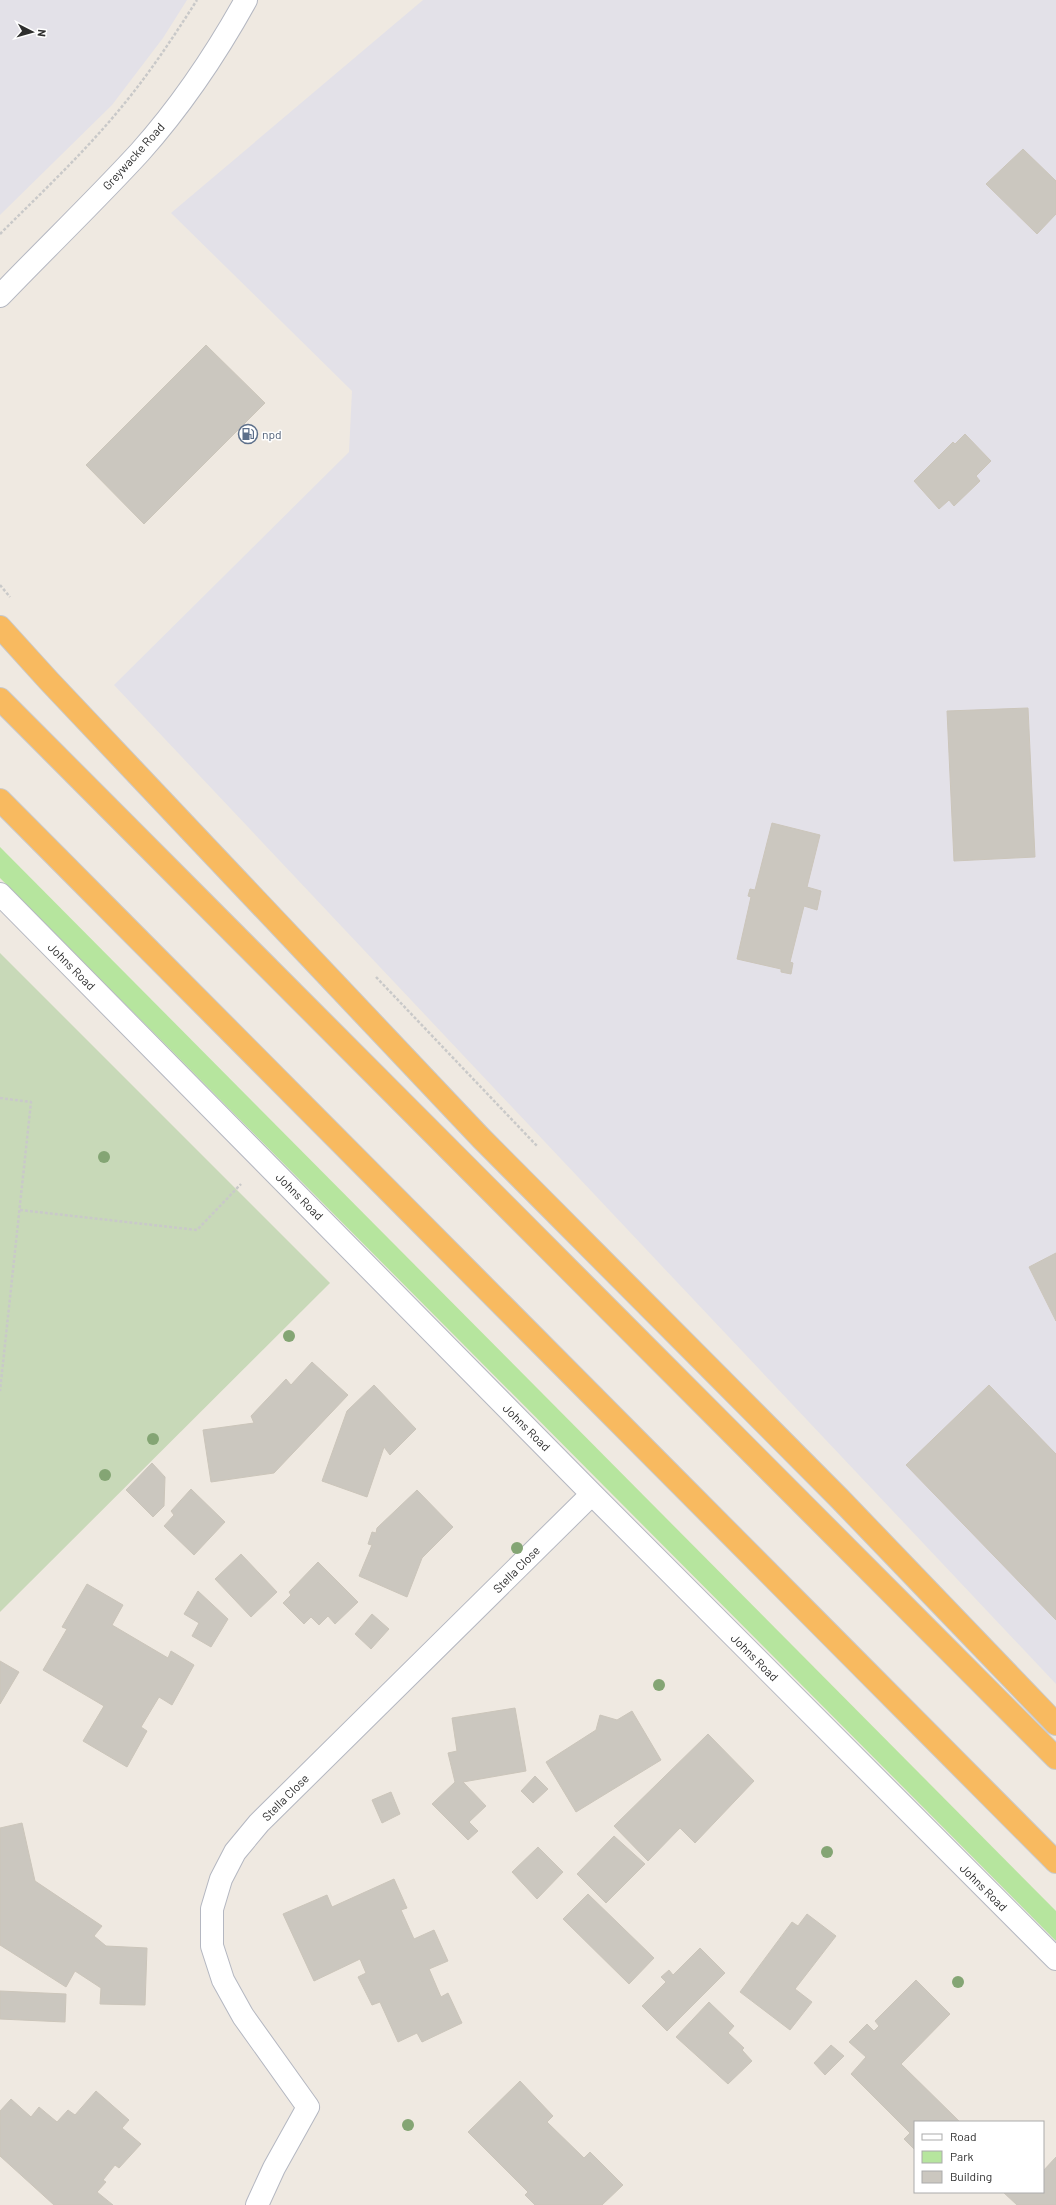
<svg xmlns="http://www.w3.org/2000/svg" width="1056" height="2205" viewBox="0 0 1056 2205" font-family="Barlow,sans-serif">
  <rect width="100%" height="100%" fill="#efe9e1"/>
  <path fill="#e3e1e8" d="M0,0H187L163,38L112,105L0,215Z
    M423,0H1056V1684L114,685L349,452L352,391L171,213Z"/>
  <path fill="#b6e59e" d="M0,847L1056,1911V1941L0,878Z"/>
  <path fill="#c8d9b8" d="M0,953L330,1283L0,1612Z"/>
  <path fill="#cbc7bf" stroke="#cbc5ba" d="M1023,149L1056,181V214L1037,234L986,184Z
    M206,345L265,403L144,524L86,465Z
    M965,434L991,461L976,476L980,481L954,506L949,500L939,509L914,481L953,442L955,444Z
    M1028,708L1035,857L954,861L947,711Z
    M772,823L820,835L807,887L821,891L817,910L804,906L790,962L793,963L791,974L781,972V969L737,959L751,897L748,896L750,889L755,890Z
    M1056,1253V1321L1029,1267Z
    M312,1362L348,1395L274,1473L211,1482L203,1430L254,1423L251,1416L286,1379L291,1385Z
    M374,1385L416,1429L390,1455L384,1447L367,1497L322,1481L347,1411Z
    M989,1385L1056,1454V1620L906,1465Z
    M152,1463L165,1477L164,1506L153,1517L126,1490Z
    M191,1489L225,1522L194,1555L164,1526L174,1515L171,1511Z
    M417,1490L453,1527L422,1558L407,1597L359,1576L372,1545L368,1544L372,1532L376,1533L377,1528Z
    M241,1554L277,1592L251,1617L215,1579Z
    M318,1562L358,1602L335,1624L328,1616L319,1625L311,1617L304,1624L283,1603L291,1595L289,1592Z
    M87,1584L123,1605L112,1625L168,1658L171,1651L194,1665L172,1705L159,1697L141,1727L147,1731L127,1767L83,1741L104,1706L43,1670L67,1629L62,1627Z
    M198,1591L228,1619L211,1647L192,1636L199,1623L184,1614Z
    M372,1614L389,1629L371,1649L355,1634Z
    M0,1661L19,1672L0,1704Z
    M515,1708L526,1771L463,1782L486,1806L469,1822L478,1831L468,1840L432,1804L455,1782L448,1753L457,1751L452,1718Z
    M632,1711L661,1760L576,1812L546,1762L596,1730L600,1715L617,1720Z
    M708,1734L754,1781L695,1843L680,1828L648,1861L614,1826Z
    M535,1776L548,1789L533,1803L521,1791Z
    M391,1792L400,1814L382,1823L372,1800Z
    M22,1823L35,1881L102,1926L94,1936L106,1946L147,1948L145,2005L100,2004L101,1988L75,1971L66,1987L0,1945V1828Z
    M614,1836L645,1864L606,1903L577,1874Z
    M538,1847L563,1872L537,1899L512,1872Z
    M394,1879L407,1908L401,1910L414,1939L434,1930L448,1961L429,1969L441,1997L448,1993L462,2023L422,2042L417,2033L398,2042L380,2002L372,2005L358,1977L366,1973L360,1959L314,1981L283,1914L327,1895L332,1907Z
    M588,1894L654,1958L629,1984L563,1919Z
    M807,1914L836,1936L795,1989L812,2002L790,2030L740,1992L792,1922L798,1926Z
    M700,1948L725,1973L667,2031L642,2006L666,1982L661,1977L669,1970L673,1975Z
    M916,1980L950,2014L901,2064L960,2122H915V2150L904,2139L910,2133L851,2074L866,2057L849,2042L867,2024L874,2031L879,2026L875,2021Z
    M0,1991L66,1994L65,2022L0,2019Z
    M709,2002L734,2026L728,2033L744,2048L742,2050L752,2061L728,2084L676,2037Z
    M831,2045L844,2056L825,2075L814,2063Z
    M520,2081L553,2116L547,2122L584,2158L590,2152L623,2185L602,2205H535L525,2195L528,2192L468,2132Z
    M96,2091L129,2120L122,2128L141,2144L119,2168L115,2165L103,2180L106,2182L97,2192L113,2205H54L0,2156V2111L11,2099L31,2117L39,2107L57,2122L68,2110L75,2115Z
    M1056,2157V2205H1017L1003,2192H1043V2171Z"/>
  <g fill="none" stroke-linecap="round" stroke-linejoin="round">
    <defs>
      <path id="minor" d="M0,894L592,1494L1056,1959
        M257,2205L274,2168L308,2107L243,2016L223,1980L212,1946V1909L221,1879L235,1852L259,1823L592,1494"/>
      <path id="tertiary" d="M0,296C46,248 95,201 140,152C181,106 216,54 246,0"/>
      <path id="trunk" d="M0,627L49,681L481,1138L840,1499L1056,1724
        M0,699L1056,1758
        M0,800L1056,1862"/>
    </defs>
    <use href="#minor" stroke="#b4b7c1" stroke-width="24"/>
    <use href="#tertiary" stroke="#b4b7c1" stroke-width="24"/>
    <use href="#trunk" stroke="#c9c9c9" stroke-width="24"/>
    <path stroke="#c9c9c9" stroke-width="2.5" stroke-dasharray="3 2" stroke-linecap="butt" d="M0,234C42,192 86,151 124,104C151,71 174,36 197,0
      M0,585L10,597
      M376,977L538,1147
      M0,1098L31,1102L0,1391
      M20,1210L197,1230L241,1184"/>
    <use href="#minor" stroke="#fff" stroke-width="22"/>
    <use href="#tertiary" stroke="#fff" stroke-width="22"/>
    <use href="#trunk" stroke="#f8ba60" stroke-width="22"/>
  </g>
  <g fill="#84a574">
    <circle cx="104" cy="1157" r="6"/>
    <circle cx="289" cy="1336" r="6"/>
    <circle cx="153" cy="1439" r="6"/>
    <circle cx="105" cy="1475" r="6"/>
    <circle cx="517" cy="1548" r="6"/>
    <circle cx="659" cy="1685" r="6"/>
    <circle cx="827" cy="1852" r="6"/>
    <circle cx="958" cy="1982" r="6"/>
    <circle cx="408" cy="2125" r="6"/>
  </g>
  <defs>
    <symbol id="fuel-ring" viewBox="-11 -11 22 22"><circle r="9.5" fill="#fff" stroke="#5c6f8a" stroke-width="1.5"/><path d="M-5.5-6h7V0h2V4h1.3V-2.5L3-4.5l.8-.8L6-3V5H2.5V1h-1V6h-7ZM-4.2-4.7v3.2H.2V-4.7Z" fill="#5c6f8a"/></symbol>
  </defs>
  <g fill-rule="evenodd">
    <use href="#fuel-ring" x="237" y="423" width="22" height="22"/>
  </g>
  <g text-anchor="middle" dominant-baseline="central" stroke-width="3" stroke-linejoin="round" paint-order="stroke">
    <g font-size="12" fill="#2e2e2e" stroke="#fff">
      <text transform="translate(133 156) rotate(-48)">Greywacke Road</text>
      <text transform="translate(72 966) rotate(45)">Johns Road</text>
      <text transform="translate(300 1196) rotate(45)">Johns Road</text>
      <text transform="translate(527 1427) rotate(45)">Johns Road</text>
      <text transform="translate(516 1569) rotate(-45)">Stella Close</text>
      <text transform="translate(755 1657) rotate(45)">Johns Road</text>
      <text transform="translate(285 1797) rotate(-45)">Stella Close</text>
      <text transform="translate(984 1887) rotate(45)">Johns Road</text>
    </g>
    <g font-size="12" fill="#4e5e75" stroke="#fff" text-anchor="start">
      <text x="262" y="434">npd</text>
    </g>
  </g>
  <rect x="914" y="2121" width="130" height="72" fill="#ffffff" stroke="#ababab"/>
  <rect x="922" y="2134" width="20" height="6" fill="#ffffff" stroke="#ababab"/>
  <text x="950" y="2141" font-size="12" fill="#2e2e2e">Road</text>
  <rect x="922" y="2151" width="20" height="12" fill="#b6e59e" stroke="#ababab"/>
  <text x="950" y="2161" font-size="12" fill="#2e2e2e">Park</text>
  <rect x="922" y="2171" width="20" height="12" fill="#cbc7bf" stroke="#ababab"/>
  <text x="950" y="2181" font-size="12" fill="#2e2e2e">Building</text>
  <g transform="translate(32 32) rotate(96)" stroke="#ffffff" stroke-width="3" paint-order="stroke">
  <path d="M0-3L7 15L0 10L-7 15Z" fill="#2e2e2e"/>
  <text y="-6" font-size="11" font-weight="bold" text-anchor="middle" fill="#2e2e2e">N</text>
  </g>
</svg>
